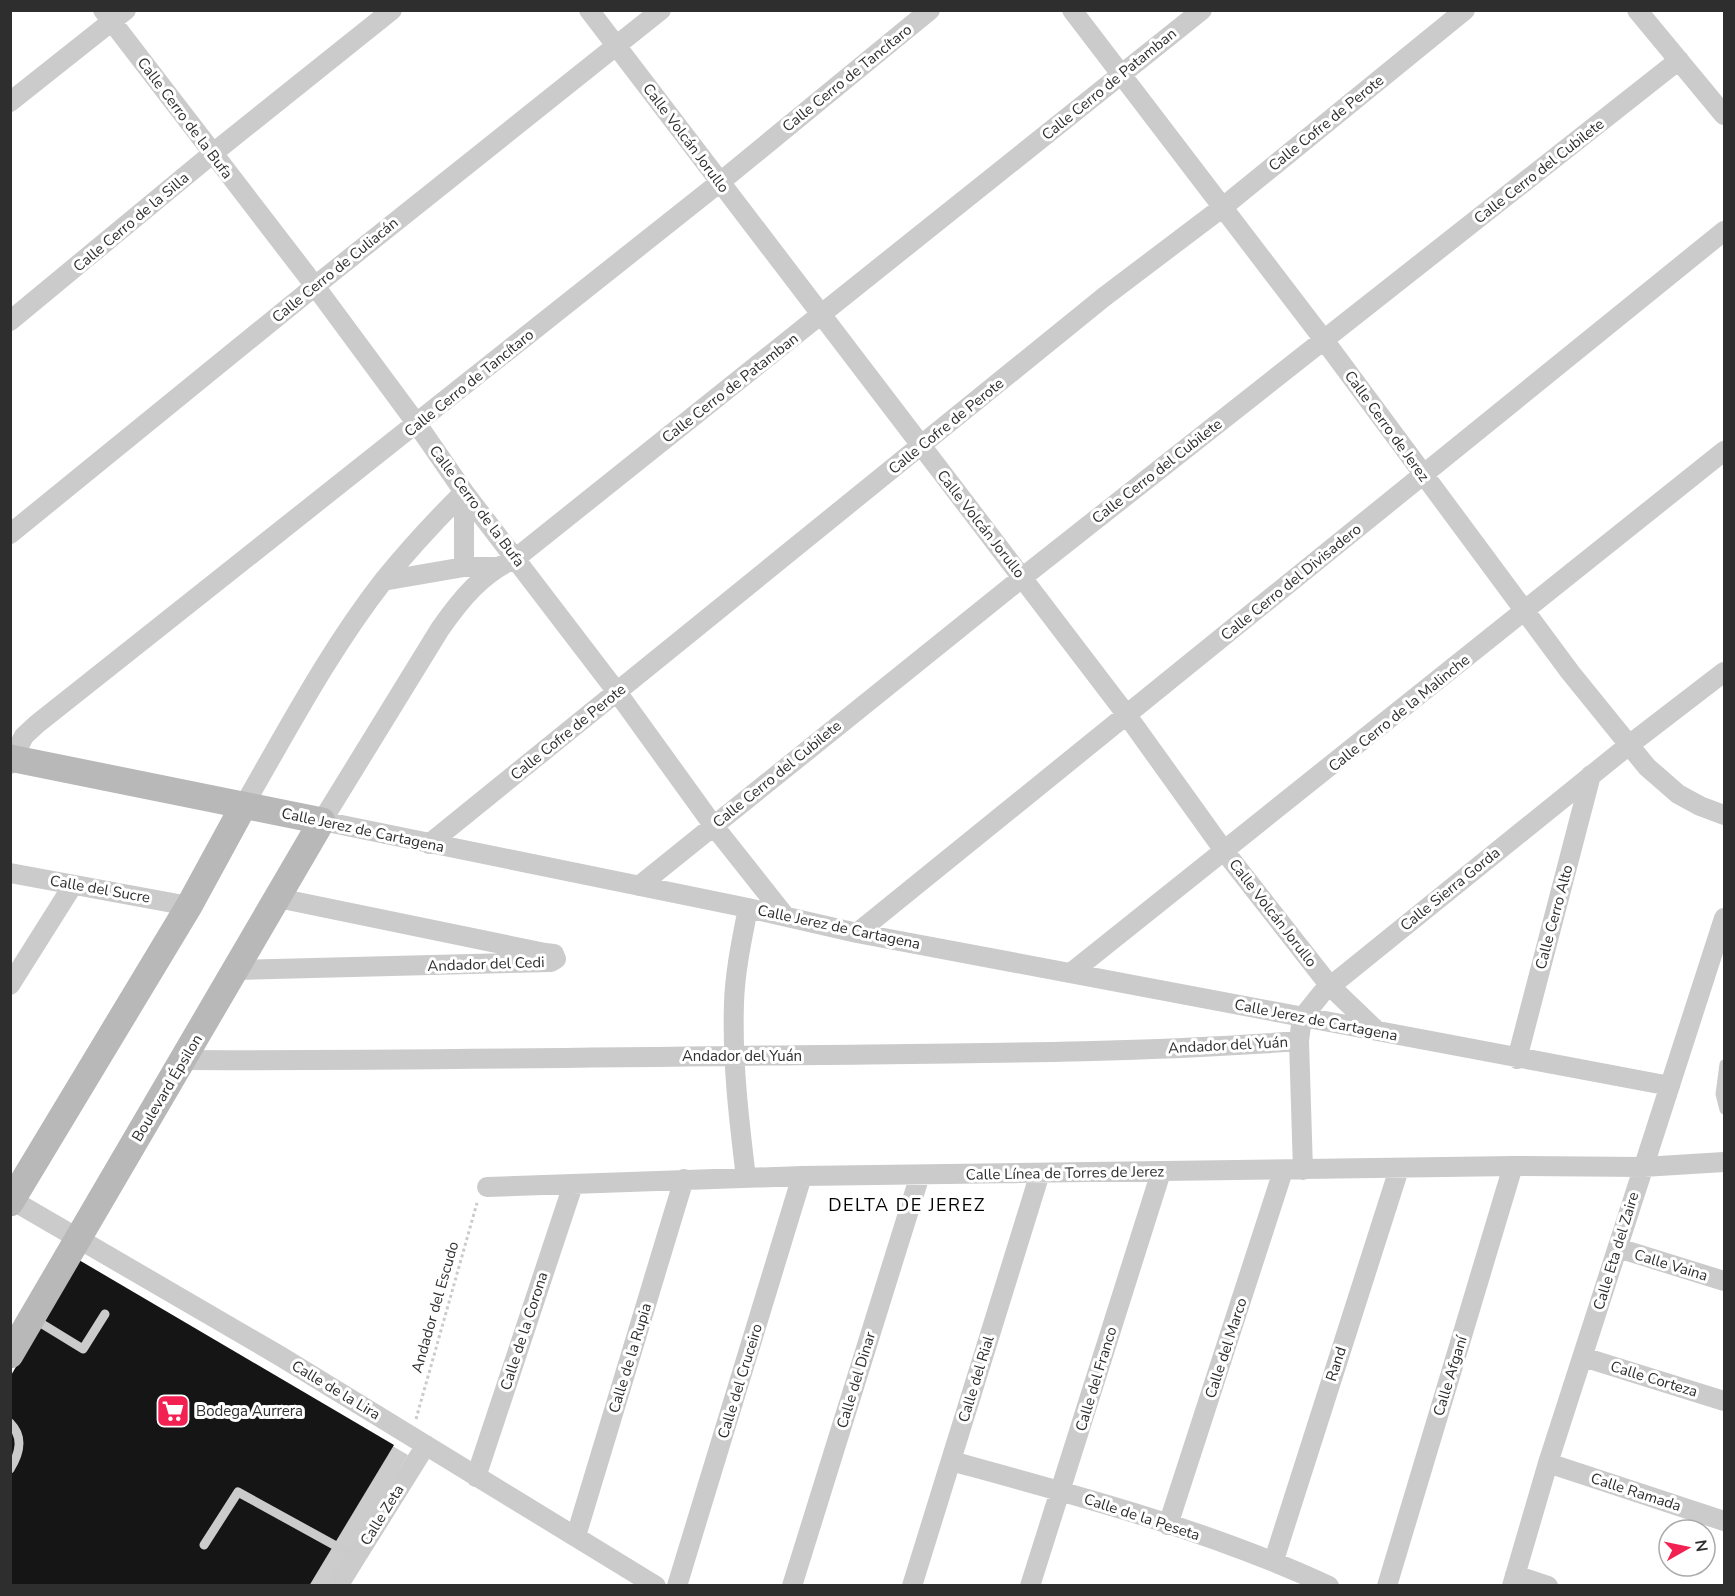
<svg xmlns="http://www.w3.org/2000/svg" width="1735" height="1596" viewBox="0 0 1735 1596" font-family="'Nunito Sans',sans-serif">
  <rect width="100%" height="100%" fill="#fff"/>
  <path fill="#0003" d="M79,1262L408,1455L329,1586H10Z"/>
  <path fill="#151515" d="M79,1260L394,1445L309,1586H10V1377Z"/>
  <g fill="none" stroke-linecap="round" stroke-linejoin="round">
    <path stroke="#cbcbcb" stroke-width="3" stroke-dasharray="3 3" stroke-linecap="butt" d="M416,1419L477,1203"/>
    <path stroke="#cbcbcb" stroke-width="9" d="M1724,1064L1720,1094L1724,1110
      M34,1319L83,1349L105,1314
      M10,1423C24,1437 20,1453 10,1469
      M204,1545L238,1492L356,1557"/>
    <path stroke="#cbcbcb" stroke-width="20" d="M103,10L315,286L417,424L464,492L617,692L713,825L785,916
      M589,10L1126,714L1225,852L1330,986L1377,1031
      M1072,10L1324,340L1570,672L1647,767L1678,794L1700,806L1724,815
      M1202,10L516,558C482,573 461,599 440,629L322,821L748,908L857,933L1670,1086
      M1637,10L1724,115
      M10,102L126,10
      M10,321L212,154L392,10
      M464,492V567
      M10,534L315,286L661,10
      M383,581L464,567H495
      M10,764L24,736L37,724L719,183L930,10
      M244,805C288,729 330,649 384,580C409,549 436,520 464,492
      M429,844L1104,297L1223,207L1465,10
      M10,873L189,906
      M639,886L1023,577L1679,60
      M857,933L1724,231
      M237,970L551,962L556,959L554,954L545,953L278,898
      M1072,972L1724,451
      M10,985L73,885
      M1517,1059L1591,775
      M184,1060C368,1061 550,1058 734,1056C922,1053 1111,1055 1299,1041
      M1303,1170L1299,1041L1302,1018L1322,993L1629,745L1724,672
      M746,1178C739,1120 732,1062 734,1003C735,971 742,939 748,908
      M487,1187L802,1176L1513,1166L1643,1167L1724,1162
      M12,1200L280,1356L656,1586
      M1618,1248L1724,1281
      M1583,1357L1724,1401
      M951,1461C1079,1496 1209,1530 1329,1586
      M1548,1463L1724,1521
      M476,1477L573,1185
      M1168,1525L1283,1171
      M576,1536L684,1179
      M1274,1560L1399,1169
      M1515,1575L1548,1586
      M338,1586L426,1445
      M677,1586L802,1176
      M792,1586L920,1175
      M912,1586L1040,1173
      M1030,1586L1161,1172
      M1387,1586L1513,1166
      M1512,1586L1548,1463L1724,918"/>
    <path stroke="#b8b8b8" stroke-width="27" d="M10,758L322,821L10,1355
      M10,1203L189,906L244,805"/>
  </g>
  <defs>
    <symbol id="supermarket-square" viewBox="-11 -11 22 22"><rect x="-9" y="-9" width="18" height="18" rx="4" fill="#f32152" stroke="#fff"/><path d="M-6-5.5h2.5l.6 2H6L4.5 2H-2.5L-4.4-4H-6ZM-1.5 3.2a1.3 1.3 0 1 0 .1 0ZM3 3.2a1.3 1.3 0 1 0 .1 0Z" fill="#fff"/></symbol>
  </defs>
  <g fill-rule="evenodd">
    <use href="#supermarket-square" x="154" y="1392" width="38" height="38"/>
  </g>
  <g text-anchor="middle" dominant-baseline="central" stroke-width="6" stroke-linejoin="round" paint-order="stroke">
    <g font-size="15" fill="#2e2e2e" stroke="#fff">
      <text transform="translate(847 78) rotate(-39)">Calle Cerro de Tancítaro</text>
      <text transform="translate(1109 84) rotate(-39)">Calle Cerro de Patamban</text>
      <text transform="translate(185 118) rotate(53)">Calle Cerro de la Bufa</text>
      <text transform="translate(1326 123) rotate(-39)">Calle Cofre de Perote</text>
      <text transform="translate(686 138) rotate(53)">Calle Volcán Jorullo</text>
      <text transform="translate(1539 171) rotate(-38)">Calle Cerro del Cubilete</text>
      <text transform="translate(131 222) rotate(-40)">Calle Cerro de la Silla</text>
      <text transform="translate(335 270) rotate(-39)">Calle Cerro de Culiacán</text>
      <text transform="translate(469 383) rotate(-39)">Calle Cerro de Tancítaro</text>
      <text transform="translate(730 388) rotate(-38)">Calle Cerro de Patamban</text>
      <text transform="translate(946 426) rotate(-39)">Calle Cofre de Perote</text>
      <text transform="translate(1387 426) rotate(54)">Calle Cerro de Jerez</text>
      <text transform="translate(1157 471) rotate(-38)">Calle Cerro del Cubilete</text>
      <text transform="translate(477 506) rotate(53)">Calle Cerro de la Bufa</text>
      <text transform="translate(981 524) rotate(52)">Calle Volcán Jorullo</text>
      <text transform="translate(1291 582) rotate(-39)">Calle Cerro del Divisadero</text>
      <text transform="translate(1399 713) rotate(-39)">Calle Cerro de la Malinche</text>
      <text transform="translate(568 732) rotate(-39)">Calle Cofre de Perote</text>
      <text transform="translate(777 774) rotate(-39)">Calle Cerro del Cubilete</text>
      <text transform="translate(363 830) rotate(12)">Calle Jerez de Cartagena</text>
      <text transform="translate(100 889) rotate(10)">Calle del Sucre</text>
      <text transform="translate(1450 889) rotate(-39)">Calle Sierra Gorda</text>
      <text transform="translate(1273 913) rotate(52)">Calle Volcán Jorullo</text>
      <text transform="translate(1554 917) rotate(-75)">Calle Cerro Alto</text>
      <text transform="translate(839 927) rotate(12)">Calle Jerez de Cartagena</text>
      <text transform="translate(486 964) rotate(-2)">Andador del Cedi</text>
      <text transform="translate(1316 1020) rotate(11)">Calle Jerez de Cartagena</text>
      <text transform="translate(1228 1045) rotate(-3)">Andador del Yuán</text>
      <text x="742" y="1056">Andador del Yuán</text>
      <text transform="translate(167 1088) rotate(-59)">Boulevard Épsilon</text>
      <text transform="translate(1065 1173) rotate(-1)">Calle Línea de Torres de Jerez</text>
      <text transform="translate(1616 1251) rotate(-73)">Calle Eta del Zaire</text>
      <text transform="translate(1671 1265) rotate(17)">Calle Vaina</text>
      <text transform="translate(435 1307) rotate(-74)">Andador del Escudo</text>
      <text transform="translate(524 1331) rotate(-72)">Calle de la Corona</text>
      <text transform="translate(1226 1348) rotate(-72)">Calle del Marco</text>
      <text transform="translate(630 1358) rotate(-73)">Calle de la Rupia</text>
      <text transform="translate(1336 1364) rotate(-72)">Rand</text>
      <text transform="translate(1450 1376) rotate(-73)">Calle Afganí</text>
      <text transform="translate(976 1379) rotate(-73)">Calle del Rial</text>
      <text transform="translate(1096 1379) rotate(-73)">Calle del Franco</text>
      <text transform="translate(1654 1379) rotate(17)">Calle Corteza</text>
      <text transform="translate(856 1380) rotate(-73)">Calle del Dinar</text>
      <text transform="translate(740 1381) rotate(-73)">Calle del Cruceiro</text>
      <text transform="translate(336 1390) rotate(31)">Calle de la Lira</text>
      <text transform="translate(1636 1492) rotate(18)">Calle Ramada</text>
      <text transform="translate(382 1515) rotate(-58)">Calle Zeta</text>
      <text transform="translate(1142 1517) rotate(18)">Calle de la Peseta</text>
    </g>
    <g font-size="15" fill="#2e2e2e" stroke="#fff" text-anchor="start">
      <text x="196" y="1411">Bodega Aurrera</text>
    </g>
    <g font-size="18" letter-spacing="1.5" fill="#000" stroke="#fff">
      <text x="907" y="1205">DELTA DE JEREZ</text>
    </g>
  </g>
  <rect width="1735" height="1596" fill="none" stroke="#2e2e2e" stroke-width="24"/>
  <g transform="translate(1687 1548) rotate(81)"><circle r="28" fill="#ffffff" stroke="#ababab" stroke-width="1.5"/>
  <path d="M0-4.5L10 22L0 15L-10 22Z" fill="#f32152"/>
  <text y="-9" font-size="16" font-weight="bold" text-anchor="middle" fill="#2e2e2e">N</text>
  </g>
</svg>
